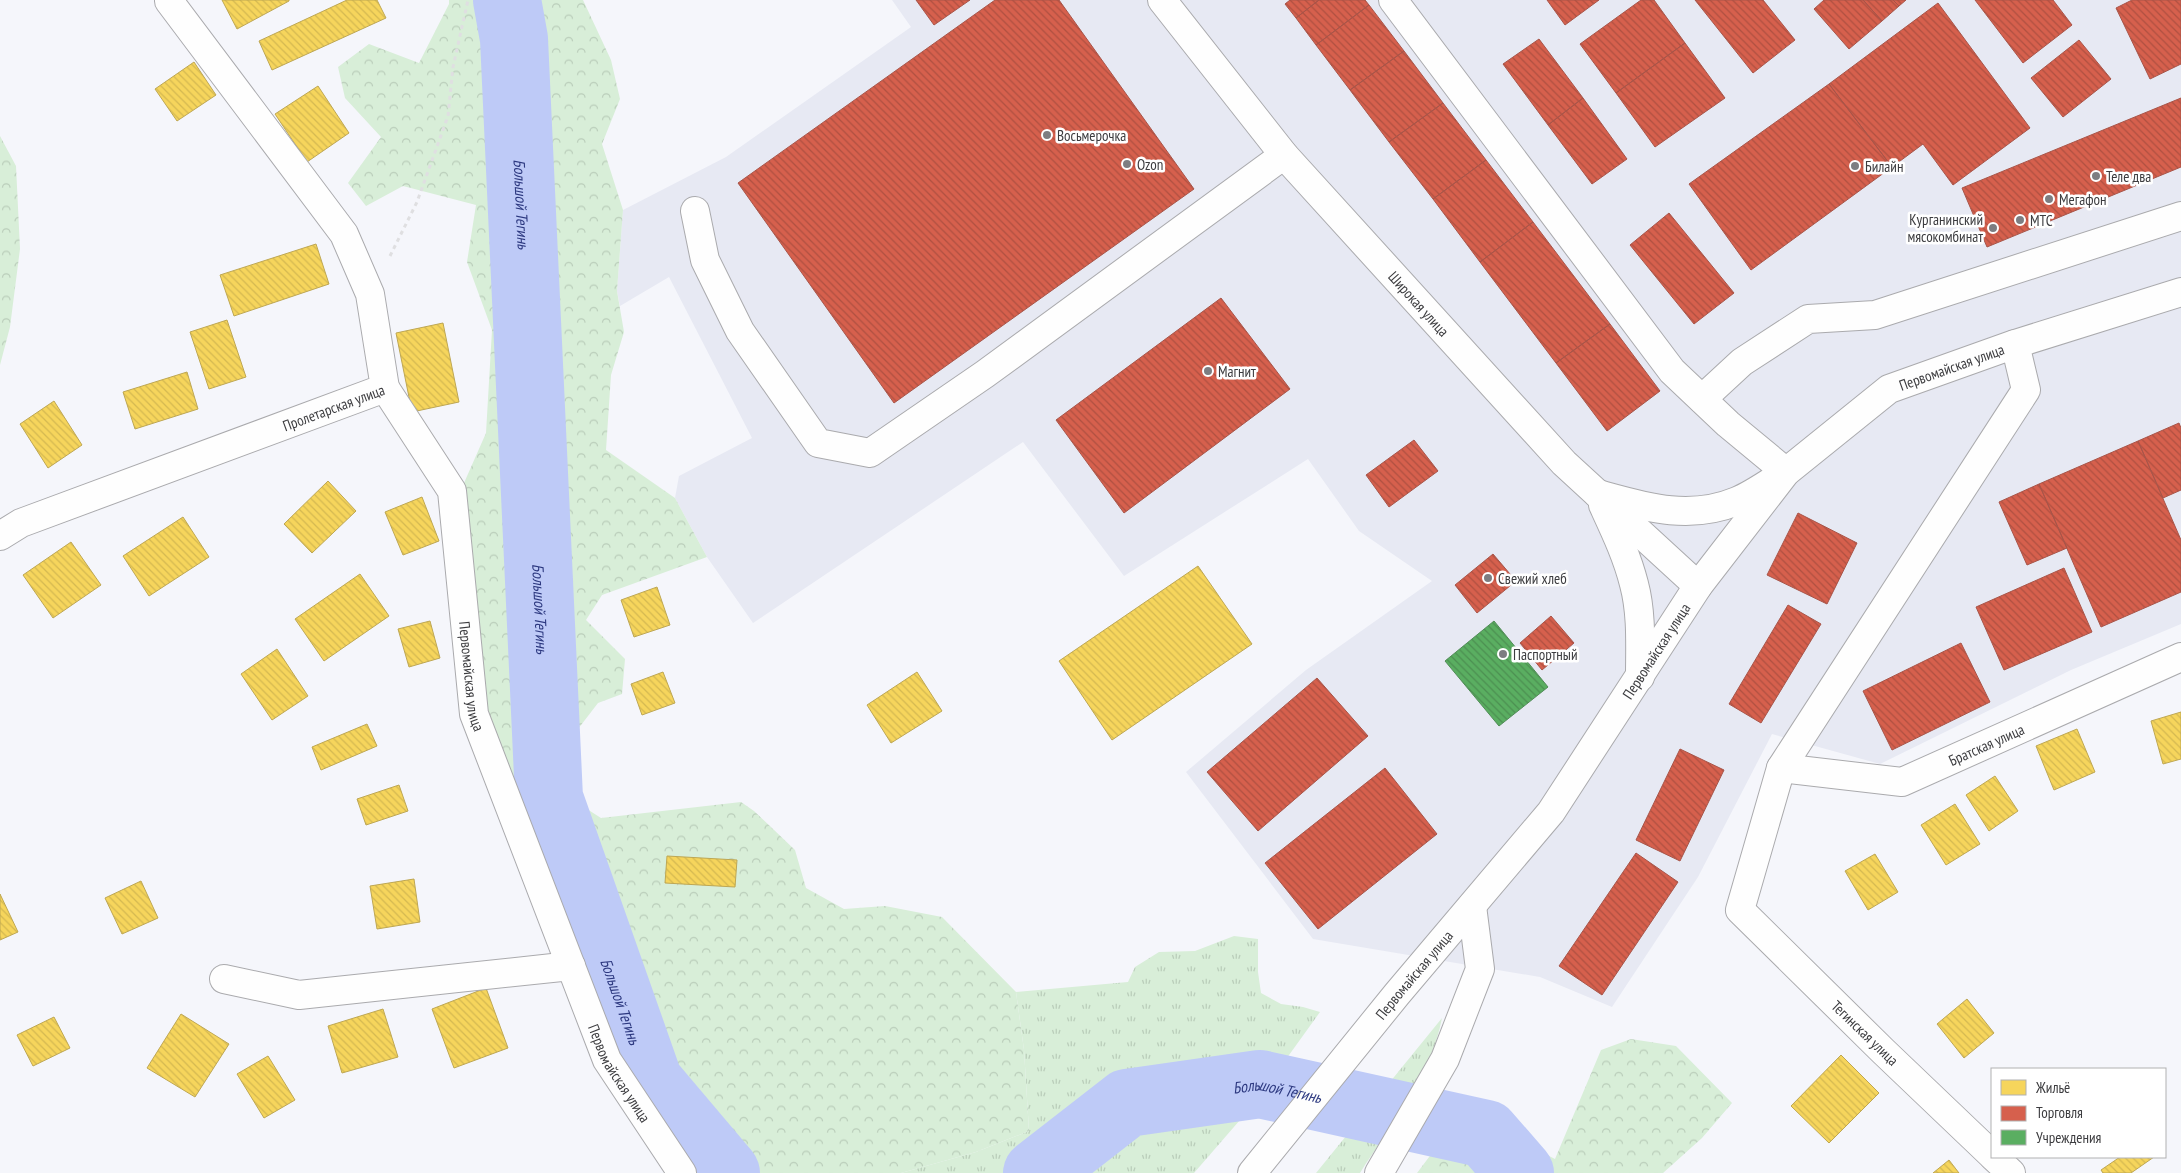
<svg xmlns="http://www.w3.org/2000/svg" width="2181" height="1173" viewBox="0 0 2181 1173" font-family="'PT Sans Narrow',sans-serif">
  <defs>
    <pattern id="grass-tufts" width="24" height="20" patternUnits="userSpaceOnUse" patternTransform="scale(1.25)"><rect width="24" height="20" fill="#d8eed8"/><path d="M3 7l-1-3M5 7V3M7 7l1-3M15 17l-1-3M17 17v-4M19 17l1-3" fill="none" stroke="#bacdba"/></pattern>
    <pattern id="forest-crowns" width="20" height="18" patternUnits="userSpaceOnUse" patternTransform="scale(1.25)"><rect width="20" height="18" fill="#d8eed8"/><path d="M2 6a3 3 0 1 1 6 0M12 15a3 3 0 1 1 6 0" fill="none" stroke="#bacdba"/></pattern>
    <pattern id="homes-back-hatch" width="6" height="6" patternUnits="userSpaceOnUse" patternTransform="scale(1.25)"><rect width="6" height="6" fill="#f6d55c"/><path d="M-1 5l2 2M0 0l6 6M5-1l2 2" fill="none" stroke="#d4b851"/></pattern>
    <pattern id="shops-back-hatch" width="6" height="6" patternUnits="userSpaceOnUse" patternTransform="scale(1.25)"><rect width="6" height="6" fill="#d6604d"/><path d="M-1 5l2 2M0 0l6 6M5-1l2 2" fill="none" stroke="#af5041"/></pattern>
    <pattern id="public-back-hatch" width="6" height="6" patternUnits="userSpaceOnUse" patternTransform="scale(1.25)"><rect width="6" height="6" fill="#5aae61"/><path d="M-1 5l2 2M0 0l6 6M5-1l2 2" fill="none" stroke="#4c8f51"/></pattern>
  </defs>
  <rect width="100%" height="100%" fill="#f5f6fb"/>
  <path fill="#e7e9f3" d="M892,0H2181V624L2071,670L1880,764L1772,734L1698,877L1612,1007L1540,977L1313,939L1186,772L1306,670L1432,581L1359,531L1308,459L1124,576L1023,442L753,623L707,557L675,498L679,476L752,438L669,277L620,306L617,291L623,210L726,157L911,27Z"/>
  <path fill="url(#grass-tufts)" d="M1234,936L1258,939V972L1261,993L1281,1004L1303,1007L1320,1012L1253,1105L1194,1173H901L976,1152L1029,1131L1024,1050L1016,992L1128,982L1135,967L1159,952L1195,951Z
    M1442,1018C1431,1076 1391,1124 1360,1173H1316Z"/>
  <path fill="url(#forest-crowns)" d="M449,0H583L611,60L620,99L602,144L623,210L617,291L624,332L611,375L606,450L675,498L707,557L602,595L586,620L625,659L622,694L598,703L568,742L562,793L601,818L741,802L754,811L795,850L806,888L844,909L885,906L942,917L1016,992L1024,1050L1029,1131L976,1152L901,1173H682L607,1060L474,714L464,483L486,433L492,330L467,262L476,205L403,186L366,206L348,183L381,137L345,98L338,67L369,44L419,63L449,4Z
    M0,136L16,166L20,249L10,327L0,365Z
    M1631,1039L1676,1046L1732,1103L1702,1138L1663,1173H1417L1463,1112L1555,1159L1601,1050Z"/>
  <path fill="url(#homes-back-hatch)" stroke="#bea753" d="M222,0H289V1L237,29Z
    M347,0H377L386,18L272,70L259,41Z
    M194,62L216,95L177,121L155,89Z
    M318,86L349,133L307,162L275,114Z
    M316,244L329,284L234,316L220,275Z
    M227,320L246,377L209,389L190,332Z
    M443,323L459,402L412,412L396,333Z
    M187,372L198,409L135,429L123,392Z
    M54,401L82,445L48,468L20,424Z
    M328,481L356,511L312,553L284,524Z
    M422,497L439,541L403,555L385,512Z
    M183,517L209,557L149,596L123,556Z
    M71,542L101,585L53,618L23,575Z
    M1198,566L1252,644L1112,740L1059,661Z
    M360,574L389,616L324,661L295,619Z
    M657,587L670,625L634,637L621,600Z
    M430,621L440,658L409,667L398,629Z
    M277,649L308,696L272,720L241,674Z
    M663,672L675,703L642,715L631,684Z
    M917,672L942,711L891,743L867,705Z
    M2181,712V759L2163,764L2151,721Z
    M367,724L377,746L321,770L312,747Z
    M2077,729L2095,772L2054,790L2036,746Z
    M1995,776L2018,811L1989,831L1966,795Z
    M399,785L408,811L366,825L357,799Z
    M1955,804L1980,844L1946,865L1921,825Z
    M1875,854L1898,892L1868,910L1845,871Z
    M667,856L737,860L735,887L665,883Z
    M414,879L420,922L377,929L370,886Z
    M141,881L158,918L122,934L105,898Z
    M0,894L18,932L0,940Z
    M486,988L508,1048L454,1068L432,1009Z
    M1967,999L1994,1033L1964,1058L1937,1024Z
    M383,1009L398,1057L342,1073L328,1026Z
    M181,1014L229,1044L195,1097L147,1068Z
    M54,1017L70,1048L33,1066L17,1035Z
    M1841,1055L1879,1093L1829,1143L1791,1106Z
    M268,1056L295,1100L264,1118L237,1074Z
    M2120,1157H2154L2131,1173H2103L2101,1170Z
    M1949,1160L1959,1173H1933Z"/>
  <path fill="url(#shops-back-hatch)" stroke="#a85549" d="M916,0H970L934,25Z
    M995,0H1059L1194,189L894,403L738,183Z
    M1290,0H1319L1296,18L1285,4Z
    M1319,0H1365L1369,5L1316,45L1296,18Z
    M1547,0H1599L1565,25Z
    M1641,0H1654L1685,43L1616,93L1580,44Z
    M1695,0H1763L1795,40L1753,73Z
    M1824,0H1863L1882,21L1849,49L1814,9Z
    M1863,0H1893L1899,6L1882,21Z
    M1893,0H1906L1899,6Z
    M1975,0H2053L2072,25L2023,63Z
    M2132,0H2181V64L2150,79L2116,8Z
    M1938,3L2030,128L1953,185L1923,144L1892,167L1829,84Z
    M1369,5L1404,51L1350,90L1316,45Z
    M1539,39L1583,98L1548,125L1503,64Z
    M2079,40L2111,79L2063,117L2031,78Z
    M1685,43L1725,98L1655,147L1616,93Z
    M1404,51L1443,103L1389,142L1350,90Z
    M1829,84L1892,167L1751,270L1689,184Z
    M1583,98L1627,159L1592,184L1548,125Z
    M2181,98V167L1987,247L1962,188Z
    M1443,103L1486,160L1433,199L1389,142Z
    M1486,160L1533,222L1480,262L1433,199Z
    M1669,213L1734,293L1694,324L1630,245Z
    M1533,222L1610,324L1556,363L1480,262Z
    M1221,298L1290,389L1124,513L1056,420Z
    M1610,324L1660,391L1607,431L1556,363Z
    M2179,423L2181,428V490L2163,498L2138,441Z
    M1414,440L1438,471L1389,507L1366,475Z
    M2138,441L2181,540V592L2101,627L2039,484Z
    M2039,484L2067,548L2027,565L1999,502Z
    M1798,513L1857,543L1827,604L1767,575Z
    M1493,554L1516,581L1477,613L1455,585Z
    M2064,568L2092,632L2004,670L1976,607Z
    M1788,605L1821,624L1761,723L1729,704Z
    M1551,616L1574,643L1542,670L1520,643Z
    M1961,643L1990,702L1892,750L1863,691Z
    M1317,678L1368,736L1258,831L1207,772Z
    M1680,749L1724,770L1680,861L1636,840Z
    M1385,768L1437,834L1318,929L1265,863Z
    M1636,853L1678,882L1602,995L1559,966Z"/>
  <path fill="url(#public-back-hatch)" stroke="#518c57" d="M1494,621L1548,687L1499,726L1445,661Z"/>
  <g fill="none" stroke-linecap="round" stroke-linejoin="round">
    <g stroke="#becaf7" stroke-width="68">
      <path id="s1" d="M507,0L514,39L549,798L649,1082L726,1173"/>
      <path id="s2" d="M1037,1173L1127,1103L1260,1084L1486,1134L1520,1173"/>
    </g>
    <defs>
      <g id="minor">
        <path id="s3" d="M1162,0L1284,155L1564,463L1698,586"/>
        <path d="M1393,0L1672,371L1728,424L1786,472C1770,482 1754,494 1737,501C1689,521 1645,507 1598,494"/>
        <path d="M695,211L705,260L740,331L818,443L870,453L985,374L1284,155"/>
        <path id="s4" d="M385,388L452,491L474,714L607,1060L682,1173"/>
        <path d="M1702,399L1742,362L1808,319L1875,315L2181,216"/>
        <path d="M1603,505C1615,531 1627,556 1634,584C1642,614 1640,646 1640,677"/>
        <path id="s5" d="M0,536L21,523L385,388L370,294L344,234L169,1"/>
        <path id="s6" d="M1781,768L1902,782L2181,657"/>
        <path d="M224,979L299,995L571,966"/>
        <path d="M1992,1155L1883,1051L1740,910L1781,768L2026,390L2015,344"/>
        <path d="M1994,1157L2011,1173"/>
        <path id="s7" d="M1252,1173L1397,994L1551,812L1698,586L1786,472L1889,389L2015,344L2181,292"/>
        <path d="M1379,1173L1445,1059L1480,969L1472,906"/>
      </g>
    </defs>
    <use href="#minor" stroke="#aaaaad" stroke-width="30"/>
    <path stroke="#dfdfe1" stroke-width="3" stroke-dasharray="4 4" stroke-linecap="butt" d="M390,256L417,202L448,116L453,67L468,0"/>
    <use href="#minor" stroke="#fefefe" stroke-width="28"/>
  </g>
  <g fill="#7d7d81" stroke="#fff" stroke-width="2">
    <circle cx="1047" cy="135" r="5"/>
    <circle cx="1127" cy="164" r="5"/>
    <circle cx="1855" cy="166" r="5"/>
    <circle cx="2096" cy="176" r="5"/>
    <circle cx="2049" cy="199" r="5"/>
    <circle cx="2020" cy="220" r="5"/>
    <circle cx="1993" cy="228" r="5"/>
    <circle cx="1208" cy="371" r="5"/>
    <circle cx="1488" cy="578" r="5"/>
    <circle cx="1503" cy="654" r="5"/>
  </g>
  <g text-anchor="middle" dominant-baseline="central" stroke-width="5" stroke-linejoin="round" paint-order="stroke">
    <g font-size="15" fill="#3c3c3f" stroke="#fff" text-anchor="start">
      <text x="1057" y="135">Восьмерочка</text>
      <text x="1137" y="164">Ozon</text>
      <text x="1865" y="166">Билайн</text>
      <text x="2106" y="176">Теле два</text>
      <text x="2059" y="199">Мегафон</text>
      <text x="1983" y="219" text-anchor="end">Курганинский<tspan x="1983" dy="17">мясокомбинат</tspan></text>
      <text x="2030" y="220">МТС</text>
      <text x="1218" y="371">Магнит</text>
      <text x="1498" y="578">Свежий хлеб</text>
      <text x="1513" y="654">Паспортный</text>
    </g>
    <g font-size="15" fill="#3c3c3f" stroke="#fff">
      <text stroke="none"><textPath href="#s3" startOffset="398">Широкая улица</textPath></text>
      <text stroke="none"><textPath href="#s7" startOffset="1081">Первомайская улица</textPath></text>
      <text stroke="none"><textPath href="#s5" startOffset="358">Пролетарская улица</textPath></text>
      <text stroke="none"><textPath href="#s7" startOffset="661">Первомайская улица</textPath></text>
      <text stroke="none"><textPath href="#s4" startOffset="309">Первомайская улица</textPath></text>
      <text stroke="none"><textPath href="#s6" startOffset="214">Братская улица</textPath></text>
      <text stroke="none"><textPath href="#s7" startOffset="256">Первомайская улица</textPath></text>
      <text transform="translate(1865 1033) rotate(44)">Тегинская улица</text>
      <text stroke="none"><textPath href="#s4" startOffset="735">Первомайская улица</textPath></text>
    </g>
    <g font-size="16" font-style="italic" fill="#2d3980" stroke="#fff">
      <text stroke="none"><textPath href="#s1" startOffset="205">Большой Тегинь</textPath></text>
      <text stroke="none"><textPath href="#s1" startOffset="610">Большой Тегинь</textPath></text>
      <text stroke="none"><textPath href="#s1" startOffset="1015">Большой Тегинь</textPath></text>
      <text stroke="none"><textPath href="#s2" startOffset="266">Большой Тегинь</textPath></text>
    </g>
  </g>
  <rect x="1991" y="1068" width="175" height="90" fill="#ffffff" stroke="#b1b1b2"/>
  <rect x="2001" y="1080" width="25" height="15" fill="#f6d55c" stroke="#b1b1b2"/>
  <text x="2036" y="1093" font-size="15" fill="#3c3c3f">Жильё</text>
  <rect x="2001" y="1106" width="25" height="15" fill="#d6604d" stroke="#b1b1b2"/>
  <text x="2036" y="1118" font-size="15" fill="#3c3c3f">Торговля</text>
  <rect x="2001" y="1130" width="25" height="15" fill="#5aae61" stroke="#b1b1b2"/>
  <text x="2036" y="1143" font-size="15" fill="#3c3c3f">Учреждения</text>
</svg>
